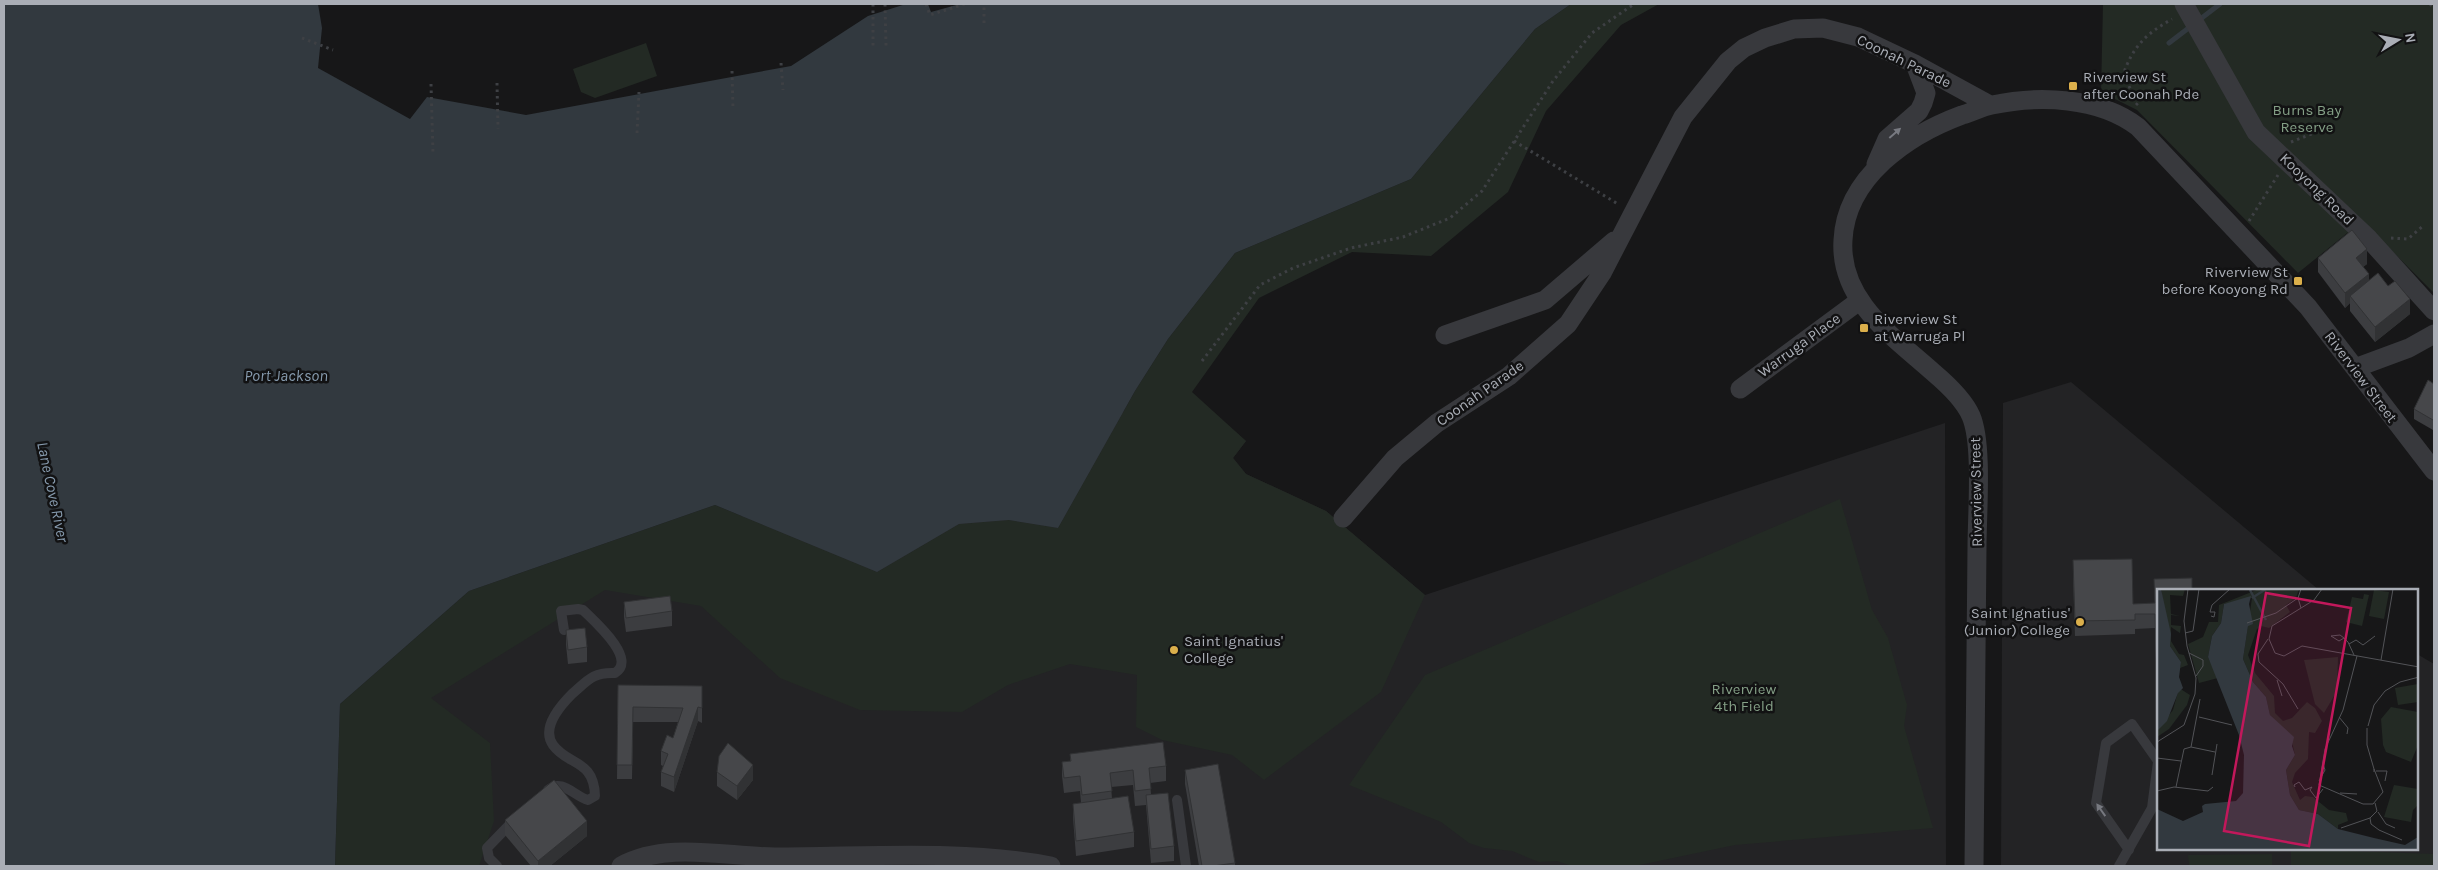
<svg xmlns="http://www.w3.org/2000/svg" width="2438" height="870" viewBox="0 0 2438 870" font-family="Karla,sans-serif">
  <rect width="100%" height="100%" fill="#171718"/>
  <path fill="#232325" d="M2071,382L2319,590H2158V849H2417V654L2434,664V866H2001L2003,403Z
    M1191,393L1246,441L1233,458L1246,474L1326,511L1425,595L1945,423L1946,866H335L469,591Z"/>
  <path fill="#232a24" d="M1571,4H1659L1621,25L1546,111L1508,192L1431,256L1352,252L1259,298L1192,392L1246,441L1233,458L1246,474L1326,511L1425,595L1381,692L1264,780L1232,755L1162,740L1136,727L1137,675L1070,664L1008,685L962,712L860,710L780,678L701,606L605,590L431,698L490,743L494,821L479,866H335L340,704L469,591L715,505L877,572L959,524L1009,520L1058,528L1135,391L1168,339L1235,253L1411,179L1535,29Z
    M2103,4H2434V293L2362,221L2298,273L2137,110L2101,92Z
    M646,43L657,76L595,98L581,92L573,69Z
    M1840,499L1872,610L1888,638L1907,705L1904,726L1933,828L1735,845L1635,866H1572L1557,861L1539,862L1512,851L1484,848L1469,843L1441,822L1349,785L1425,675Z
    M2291,849L2434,854V866H2291Z
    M2272,854V866H2189L2188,855Z"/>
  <path fill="#32393f" d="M4,4H318L322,28L318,68L410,119L427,97L526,115L791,66L868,16L906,4H1571L1535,29L1411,179L1235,253L1168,339L1135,391L1058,528L1009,520L959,524L877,572L715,505L469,591L340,704L335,866H4Z"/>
  <path fill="#171718" d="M928,4H960L931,12Z"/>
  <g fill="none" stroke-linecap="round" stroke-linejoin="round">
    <path stroke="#32393f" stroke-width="5" d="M2169,43L2220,4"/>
    <path stroke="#3e4044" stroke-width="3" stroke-dasharray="2.5 4" stroke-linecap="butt" d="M873,4V48
      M885,4L886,46
      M926,4L930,15L965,4
      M2430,4L2434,8
      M984,23V4
      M302,38L333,50
      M781,63L783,90
      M732,71L733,109
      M497,83L498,129
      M431,84L433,153
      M2136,105L2138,103L2123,75C2133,46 2146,34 2172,19
      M637,133L639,92
      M1514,141L1618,204
      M2291,142L2314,133
      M2249,221L2278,175
      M2391,238L2408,239L2424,225
      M1202,361L1260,285L1293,268L1351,248L1403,237L1450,218L1482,191L1553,81L1592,33L1634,4"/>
    <path stroke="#38393d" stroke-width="10" d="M548,790C562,778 574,796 588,800L595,796C594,759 568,766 553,745C541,728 561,705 572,694C588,680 593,672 615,673C638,659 594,621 583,610L578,609L561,611L564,630
      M1177,800L1186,866
      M2129,850L2096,803L2106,743L2132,724L2158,761
      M497,866L489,858L487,848L515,819
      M2119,866L2152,808L2158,762"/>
    <path stroke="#38393d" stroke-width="19" d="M2184,4L2256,132L2369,239L2434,311
      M1876,164L1887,139L1919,111L1923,103L1926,93L1915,64
      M1445,335L1545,300L1614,241
      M2355,368L2409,348L2434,334
      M1740,389L1859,301
      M1343,518L1395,458L1437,423L1509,376L1568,324L1602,273L1683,117L1728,61L1744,48L1765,38L1794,29L1823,28L1858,37L1915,64L1990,105
      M621,866C666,841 727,857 775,857C866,857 961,849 1051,866
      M1974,866C1975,760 1976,653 1977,547C1977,514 1983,444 1971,416C1964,400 1947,384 1934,373C1894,337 1839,301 1843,240C1846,177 1908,135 1962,115C1972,112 1982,107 1992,105C2039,95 2099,97 2138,127L2308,307L2434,471"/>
  </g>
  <path fill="#3c3d40" d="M2318,258L2367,264L2363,267L2369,281L2410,314L2375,342L2350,311V303L2345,308L2318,272Z
    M2434,384V427L2433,430L2414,419V409Z
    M2073,575L2133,604H2155L2154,579L2158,590V726L2155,628L2135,629V634L2075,636Z
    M624,602L672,611V626L626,632L624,617Z
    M566,630L587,647V662L568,664L566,645Z
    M618,685L702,686V723L698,721L674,792L661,786V772L663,766L661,765V751L673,738L678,722H633L632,779H617Z
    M1070,754L1166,766V781L1150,783L1151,794L1174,846V861L1151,863L1146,805L1135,806L1133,785L1111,787L1112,798L1134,832V847L1076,856L1073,818V804L1081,803L1080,791L1064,793L1062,776V762L1070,761Z
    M1185,770L1235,863V866H1199L1185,784Z
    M717,772L753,780L737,800L717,786Z
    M505,820L587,836L550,866H531L505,835Z"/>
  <path fill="#313234" d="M2367,249V264L2356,272V258Z
    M2369,274V289L2350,296V303L2345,308V293Z
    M2410,299V314L2375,342V327Z
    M2434,417V427L2433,430V420Z
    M698,707V721L674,792V777Z
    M753,765V780L737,800V786Z
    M587,821V836L550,866H538V861Z"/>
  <path fill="#46474a" stroke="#313234" d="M2352,230L2367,249L2356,258L2369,274L2345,293L2318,258Z
    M2378,273L2388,286L2395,281L2410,299L2375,327L2350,296Z
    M2428,380L2434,384V417L2433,420L2414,409Z
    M2132,559L2133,604L2155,603L2154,579L2192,578V590H2158V712L2155,614H2135V620L2075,621L2073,560Z
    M670,596L672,611L626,618L624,602Z
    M585,628L587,647L568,650L566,630Z
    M618,685L702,686V708L698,707L674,777L661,772L668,754L661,751L667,735L673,738L683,708L633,707L632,765H617Z
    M1163,742L1166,766L1149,768L1151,789L1135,791L1133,770L1110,773L1112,791L1082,795L1080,776L1064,778L1062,762L1071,761L1070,754Z
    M728,743L753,765L737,786L717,772L719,756Z
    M1218,764L1235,863L1213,866H1202L1185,770Z
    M554,780L587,821L538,861L505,820Z
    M1168,793L1174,846L1151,849L1146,795Z
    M1128,796L1134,832L1076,841L1073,804Z"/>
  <defs><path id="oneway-solid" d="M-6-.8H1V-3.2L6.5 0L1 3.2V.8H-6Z" transform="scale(1.25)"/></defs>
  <g fill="#777980">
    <use href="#oneway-solid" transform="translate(1895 133) rotate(-41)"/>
    <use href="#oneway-solid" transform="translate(2101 810) rotate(-125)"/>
  </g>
  <g fill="#dbaf4b" stroke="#121213" stroke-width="2">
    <rect x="2068" y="81" width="10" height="10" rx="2.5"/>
    <rect x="2293" y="276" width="10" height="10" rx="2.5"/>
    <rect x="1859" y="323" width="10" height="10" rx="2.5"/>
    <circle cx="2080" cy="622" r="5"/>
    <circle cx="1174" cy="650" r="5"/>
  </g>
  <g text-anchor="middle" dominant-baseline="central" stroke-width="5" stroke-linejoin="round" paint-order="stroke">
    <g font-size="15" fill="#aaaeb6" stroke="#121213">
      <text transform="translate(1904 61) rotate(26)">Coonah Parade</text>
      <text transform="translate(2317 189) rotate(44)">Kooyong Road</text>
      <text transform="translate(1799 345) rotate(-36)">Warruga Place</text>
      <text transform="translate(2361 377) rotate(53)">Riverview Street</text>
      <text transform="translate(1480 393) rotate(-35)">Coonah Parade</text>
      <text transform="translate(1976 492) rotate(-91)">Riverview Street</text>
    </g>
    <g font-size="15" fill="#aaaeb6" stroke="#121213" text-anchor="start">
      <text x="2083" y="77">Riverview St<tspan x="2083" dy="17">after Coonah Pde</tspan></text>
      <text x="2288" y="272" text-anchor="end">Riverview St<tspan x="2288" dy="17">before Kooyong Rd</tspan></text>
      <text x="1874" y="319">Riverview St<tspan x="1874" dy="17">at Warruga Pl</tspan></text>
      <text x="2070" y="613" text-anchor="end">Saint Ignatius'<tspan x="2070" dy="17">(Junior) College</tspan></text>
      <text x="1184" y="641">Saint Ignatius'<tspan x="1184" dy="17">College</tspan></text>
    </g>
    <g font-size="15" fill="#849f86" stroke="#121213">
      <text x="2307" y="110">Burns Bay<tspan x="2307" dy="17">Reserve</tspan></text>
      <text x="1744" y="689">Riverview<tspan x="1744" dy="17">4th Field</tspan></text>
    </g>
    <g font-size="16" font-style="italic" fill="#869aad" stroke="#121213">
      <text x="286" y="375">Port Jackson</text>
      <text transform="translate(53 492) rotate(78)">Lane Cove River</text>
    </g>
  </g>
  <g transform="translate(2157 589)">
    <rect width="261" height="261" fill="#171718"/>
    <path d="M4,0H28L26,7L13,6L14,25L23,27L14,26V36L24,37L23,44L14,38V52L22,65L27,66L31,76L23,79L24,73L13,57ZM102,0H142L139,9L129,16L133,23L112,39L104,37L100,40L91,66L98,84L117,107L118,124L126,132L135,129L150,113L158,119L165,132L158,144L152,143L151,170L138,184L135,193L143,211L148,207L156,208L172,221L189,224L191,232L181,236V240L161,225L142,221L133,206L129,181L138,166L135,153L113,126L109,108L96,93L86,70L95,9L67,15L64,34L55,47L51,68L61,89L42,94L31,55L46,48L52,33H61L62,16ZM217,1L232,3L227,30L212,27ZM207,5L212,6L205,37L189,33L195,8L206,10ZM181,68L180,102L167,124L158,115L147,71ZM261,95V113L241,116L238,99ZM22,99L33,106L30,116L12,140L0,148V142L16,121ZM234,118L261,123V156L254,173L229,163L226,156L224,130ZM237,196L261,200V216L256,221L254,233L227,228Z" fill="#232a24"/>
    <path d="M0,0H4L14,45L13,57L24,73L22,88L26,99L21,104L10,132L0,142ZM94,7L92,15L96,35L91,37L86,70L96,93L109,108L113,126L137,148L135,157L138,166L129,181L133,206L142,221L161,225L181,240L217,249L248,256L261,248V261H0V220L26,232L46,223L45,217L48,215L79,212L86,204L87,166L82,146L51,68L55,47L64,34L67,15Z" fill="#32393f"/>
    <path fill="none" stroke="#32393f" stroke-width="2.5" d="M93,1L109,31M95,9L109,0"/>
    <path fill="none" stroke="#525357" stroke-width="1" d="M165,0L157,11L115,37L112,50L118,64L127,67L145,57L262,78M144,19L141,9L144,0M54,27L57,28L58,23H53L55,16L73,0M90,34L119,24L141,9M28,44L36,42L42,0M187,49L182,52L174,47L183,46L187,49L191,53L197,66M111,50L101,65L102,73L126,95L141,120M192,55L199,51L206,56L218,47M32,64L46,71V77L39,87M200,67L186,121L168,160L162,196L206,215H216L226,203L217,180V183M224,71L236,0M120,91L125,107M42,128L75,136M182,128L191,139L190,145M211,137L217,116L228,102L243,93L262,88M210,139V156L217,180M0,153L27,136L38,105L39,89L30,57L27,32L31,0M34,158L43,110M0,169L24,172M219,182H230L228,192M55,186L60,155M162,192L168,181L166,175M19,198L27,160L34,158L58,163M138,198L137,196L142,193L148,201L155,198L153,201L159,209L166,200M0,202L17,198L51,202L56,198M183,204L200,205M221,223L229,235L238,239M213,229L214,235L222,241L245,251M184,239L213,229L220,222L218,214"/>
    <path fill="#c2185b" fill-opacity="0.15" stroke="#c2185b" stroke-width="2.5" d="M109,4L194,19L152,257L67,242Z"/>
    <rect width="261" height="261" fill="none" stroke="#aaaeb6" stroke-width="2.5"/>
  </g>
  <rect width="2438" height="870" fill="none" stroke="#aaaeb6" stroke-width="10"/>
  <g transform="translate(2398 40) rotate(80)" stroke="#121213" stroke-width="4" paint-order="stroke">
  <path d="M0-4L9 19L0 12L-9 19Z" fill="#aaaeb6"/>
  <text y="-8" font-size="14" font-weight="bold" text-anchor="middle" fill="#aaaeb6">N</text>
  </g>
</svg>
